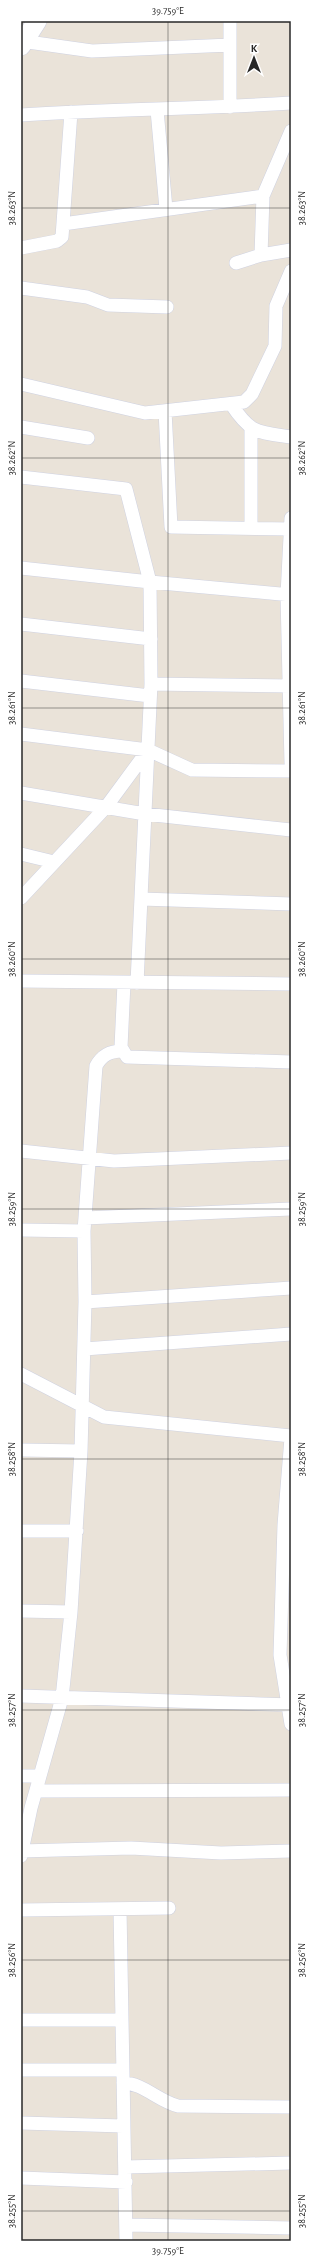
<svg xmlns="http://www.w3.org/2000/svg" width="312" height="2262" viewBox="0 0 312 2262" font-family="'Alegreya Sans',sans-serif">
  <rect width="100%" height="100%" fill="#eae3d9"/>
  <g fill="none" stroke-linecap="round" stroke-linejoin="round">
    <defs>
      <path id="street" d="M21,41L92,51L230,45
        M230,107V21
        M157,110L166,209
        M21,115C111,109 201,109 291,103
        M63,224L263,196
        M21,248L57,241L62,237L71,112
        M261,255L291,250
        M236,263L261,255L263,196L291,131
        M21,288L87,297L108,305L167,307
        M21,384L145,413L244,402L252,394L275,346L276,306L291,271
        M231,404C251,434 257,432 291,437
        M165,411L171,527L290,529
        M21,427L88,438
        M251,428V528
        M21,477L126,489L150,582L151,684L137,983
        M291,518L287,595L291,763
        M21,568L150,582L291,595
        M21,624L151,639
        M21,681L150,696
        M151,684L291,686
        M21,734L148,750L192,770L291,771
        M21,793L145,814L291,830
        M21,854L54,862
        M21,898L106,807L148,750
        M141,899L291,904
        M21,981L291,984
        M124,983L121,1047L127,1057L291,1062
        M21,1151L114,1161L291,1153
        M85,1218L291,1209
        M21,1230L84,1231
        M85,1302L291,1288
        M84,1349L291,1334
        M21,1374L104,1417L291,1436
        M291,1438L284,1525L280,1655L291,1724
        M21,1450L81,1451
        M21,1531H77
        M21,1611L71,1612
        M21,1696L291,1705
        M21,1776H40
        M36,1791L291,1790
        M21,1851L131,1848L221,1853L291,1851
        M21,1856L31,1808L62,1698L71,1612L81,1451L85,1302L84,1231L96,1066C102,1055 110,1051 122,1051
        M120,1909L126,2241
        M21,1910L169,1908
        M21,2020H122
        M21,2070H122
        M123,2083C143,2083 158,2101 178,2106L291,2107
        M21,2123L123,2126
        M125,2167L291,2163
        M21,2178L126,2182
        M126,2225L291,2228"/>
      <path id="secondary" d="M21,46L37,21"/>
    </defs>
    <use href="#street" stroke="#cfd2e1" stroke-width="14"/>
    <use href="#secondary" stroke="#cfd2e1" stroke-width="20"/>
    <use href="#street" stroke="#fff" stroke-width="13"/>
    <use href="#secondary" stroke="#fff" stroke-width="19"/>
  </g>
  <path fill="none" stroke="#282828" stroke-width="1" stroke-opacity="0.45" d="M168,21V2241M21,208H291M21,458H291M21,708H291M21,959H291M21,1209H291M21,1459H291M21,1710H291M21,1960H291M21,2211H291"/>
  <rect width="312" height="2262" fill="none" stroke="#ffffff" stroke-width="44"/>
  <g transform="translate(254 58)" stroke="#ffffff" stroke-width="3" paint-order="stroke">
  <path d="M0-3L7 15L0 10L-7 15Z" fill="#282828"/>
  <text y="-6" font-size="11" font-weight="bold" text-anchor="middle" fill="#282828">K</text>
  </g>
  <rect x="22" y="22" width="268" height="2218" fill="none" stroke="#282828" stroke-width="1.5"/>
  <g font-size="10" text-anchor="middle" fill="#282828">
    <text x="168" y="14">39.759°E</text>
    <text transform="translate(11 208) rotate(-90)" y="4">38.263°N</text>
    <text transform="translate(301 208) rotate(-90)" y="4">38.263°N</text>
    <text transform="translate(11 458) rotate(-90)" y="4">38.262°N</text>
    <text transform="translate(301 458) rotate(-90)" y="4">38.262°N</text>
    <text transform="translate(11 708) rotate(-90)" y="4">38.261°N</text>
    <text transform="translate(301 708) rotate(-90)" y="4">38.261°N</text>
    <text transform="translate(11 959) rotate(-90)" y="4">38.260°N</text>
    <text transform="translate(301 959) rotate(-90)" y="4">38.260°N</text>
    <text transform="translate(11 1209) rotate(-90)" y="4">38.259°N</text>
    <text transform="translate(301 1209) rotate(-90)" y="4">38.259°N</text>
    <text transform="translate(11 1459) rotate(-90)" y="4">38.258°N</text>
    <text transform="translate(301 1459) rotate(-90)" y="4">38.258°N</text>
    <text transform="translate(11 1710) rotate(-90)" y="4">38.257°N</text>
    <text transform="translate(301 1710) rotate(-90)" y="4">38.257°N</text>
    <text transform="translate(11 1960) rotate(-90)" y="4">38.256°N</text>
    <text transform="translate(301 1960) rotate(-90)" y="4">38.256°N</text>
    <text transform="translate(11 2211) rotate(-90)" y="4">38.255°N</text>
    <text transform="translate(301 2211) rotate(-90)" y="4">38.255°N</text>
    <text x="168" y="2254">39.759°E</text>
  </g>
</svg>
